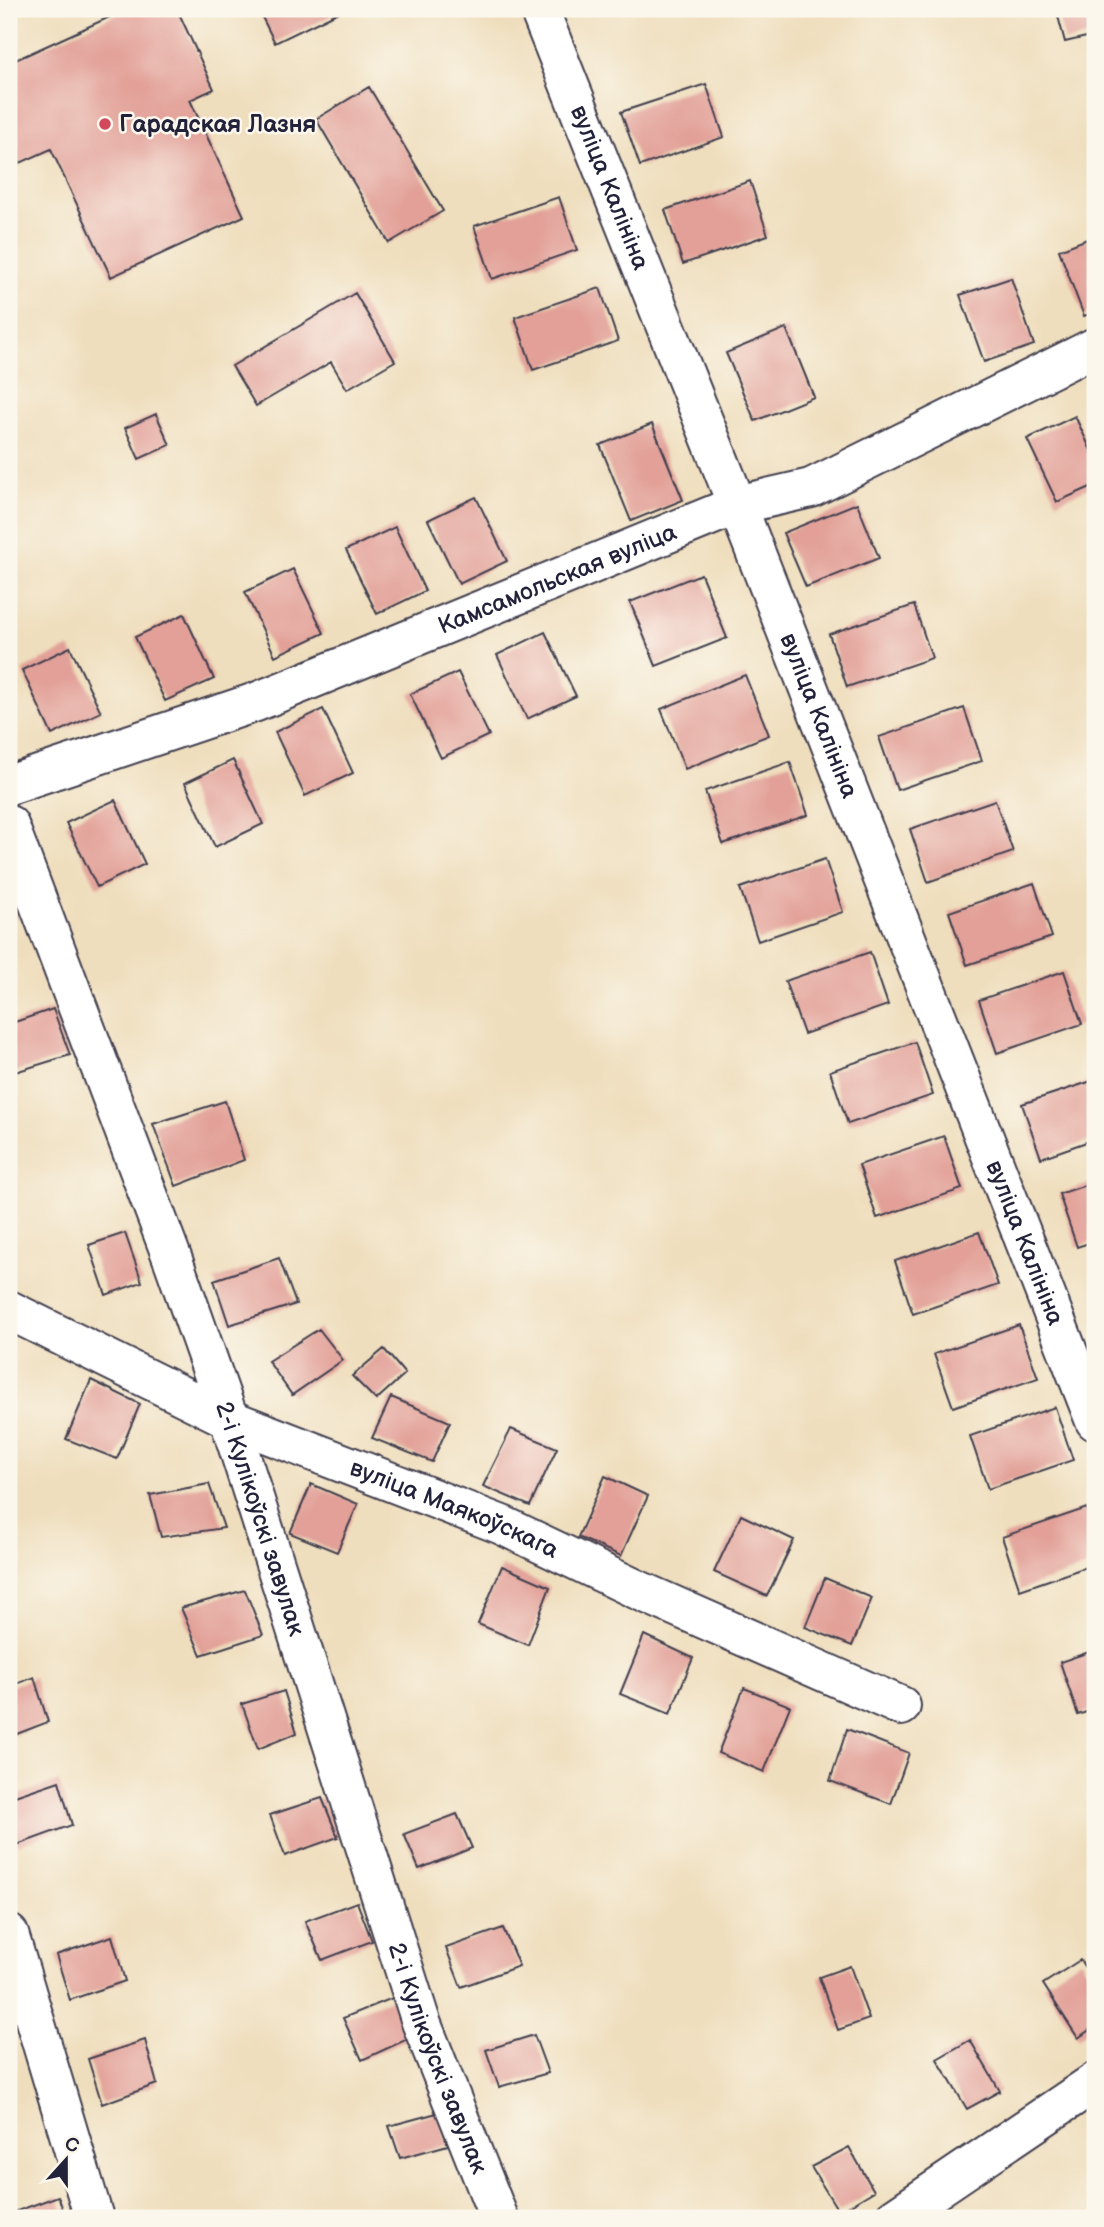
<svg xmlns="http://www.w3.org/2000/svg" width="1104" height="2227" viewBox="0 0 1104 2227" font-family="'Balsamiq Sans',sans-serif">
  <rect width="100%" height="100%" fill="#fbf7ec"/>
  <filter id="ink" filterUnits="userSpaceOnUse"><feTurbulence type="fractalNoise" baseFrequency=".0143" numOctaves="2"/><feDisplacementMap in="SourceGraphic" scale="14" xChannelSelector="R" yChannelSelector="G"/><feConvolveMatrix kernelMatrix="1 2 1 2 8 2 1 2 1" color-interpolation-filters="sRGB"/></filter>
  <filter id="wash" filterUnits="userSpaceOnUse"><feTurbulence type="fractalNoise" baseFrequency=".00686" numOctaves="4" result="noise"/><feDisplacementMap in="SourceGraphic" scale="28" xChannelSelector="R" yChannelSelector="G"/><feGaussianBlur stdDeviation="1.57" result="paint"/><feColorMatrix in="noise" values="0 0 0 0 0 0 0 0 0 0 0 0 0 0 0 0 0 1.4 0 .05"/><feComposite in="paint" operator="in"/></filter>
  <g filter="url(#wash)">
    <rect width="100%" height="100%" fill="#efdebd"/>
    <g id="blocks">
      <path fill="#e2a098" d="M127,9H177L214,89L190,100L244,216L111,277L51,149L9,168V63Z
        M258,9H345L275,43Z
        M1056,9H1095V35L1065,42Z
        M706,84L724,137L640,166L621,112Z
        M369,87L443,211L389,243L316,119Z
        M750,181L768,235L683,264L665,210Z
        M559,197L577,250L492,279L474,226Z
        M1095,236V312L1084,316L1059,250Z
        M1011,278L1034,345L984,362L960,295Z
        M600,288L618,341L533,370L515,317Z
        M355,293L395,361L347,389L331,362L256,406L232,366Z
        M786,328L814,397L755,421L726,353Z
        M156,414L170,445L139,459L125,428Z
        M1075,416L1095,459V485L1057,502L1027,439Z
        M652,424L683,500L631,521L600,445Z
        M476,497L507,561L459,584L428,520Z
        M857,503L879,558L806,587L783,533Z
        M395,527L425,591L377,614L346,550Z
        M293,569L324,633L275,656L245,592Z
        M701,574L727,638L656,666L630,602Z
        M914,605L932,658L847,687L829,634Z
        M184,614L214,679L165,701L135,637Z
        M545,632L576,696L527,719L497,655Z
        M70,647L101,712L52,735L22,670Z
        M458,672L489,735L441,758L410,694Z
        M745,675L769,735L685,769L661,709Z
        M964,708L982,761L897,790L879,737Z
        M323,709L353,773L305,796L275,732Z
        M233,760L263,824L215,847L185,783Z
        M790,762L808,815L723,844L705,791Z
        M115,800L145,864L97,887L66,823Z
        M995,800L1013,852L928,882L910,829Z
        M825,859L843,912L758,941L740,888Z
        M1034,883L1052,937L967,965L949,912Z
        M9,901L17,918L9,922Z
        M870,952L888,1005L804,1034L785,981Z
        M1064,971L1082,1024L997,1053L979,1000Z
        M53,1009L70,1055L9,1074V1024Z
        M915,1042L933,1095L848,1124L830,1071Z
        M1095,1080V1139L1041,1158L1022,1104Z
        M225,1101L244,1160L176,1186L153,1124Z
        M944,1136L962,1189L877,1218L859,1165Z
        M1095,1182V1241L1077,1247L1059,1194Z
        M979,1232L998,1285L913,1314L895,1261Z
        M125,1233L142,1282L106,1295L89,1245Z
        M279,1258L296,1304L229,1325L214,1280Z
        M1019,1325L1038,1378L953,1407L934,1354Z
        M319,1329L343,1360L292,1395L268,1361Z
        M384,1349L405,1374L376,1400L352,1376Z
        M91,1380L140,1404L117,1459L66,1439Z
        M391,1397L450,1422L432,1462L372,1438Z
        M1055,1407L1073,1460L988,1489L970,1436Z
        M511,1429L557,1448L530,1506L483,1486Z
        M605,1476L648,1496L621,1556L578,1537Z
        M209,1484L224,1528L161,1537L150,1495Z
        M311,1484L358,1504L337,1552L290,1533Z
        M1087,1508L1095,1532V1564L1020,1590L1002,1537Z
        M741,1515L794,1540L767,1596L714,1572Z
        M502,1566L550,1587L528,1645L478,1624Z
        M825,1578L872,1598L852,1646L805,1627Z
        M245,1590L263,1635L201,1655L181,1608Z
        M644,1635L693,1658L670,1714L620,1694Z
        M1095,1650V1709L1078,1715L1060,1662Z
        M34,1677L48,1722L9,1737V1687Z
        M744,1688L790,1706L764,1772L718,1753Z
        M284,1691L297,1733L258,1749L242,1704Z
        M847,1729L909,1753L891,1804L830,1781Z
        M59,1781L72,1825L17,1845L9,1820V1798Z
        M322,1798L338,1837L285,1856L270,1815Z
        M457,1814L472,1848L419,1869L404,1834Z
        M357,1902L372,1941L322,1960L305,1921Z
        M503,1928L519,1966L461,1987L446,1948Z
        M112,1936L125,1981L70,2000L56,1955Z
        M1080,1960L1095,1982V2026L1078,2038L1043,1984Z
        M850,1966L869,2019L838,2030L819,1977Z
        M395,1997L412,2037L362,2060L343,2018Z
        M534,2035L548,2073L499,2087L486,2050Z
        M145,2040L157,2084L102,2104L88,2059Z
        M970,2040L1000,2091L967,2109L937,2059Z
        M437,2113L448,2145L400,2158L389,2126Z
        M849,2147L874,2191L839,2212L811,2167Z
        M58,2196L66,2218H9V2214Z"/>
    </g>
  </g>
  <g filter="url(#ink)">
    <use href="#blocks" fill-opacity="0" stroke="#413e4e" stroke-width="2"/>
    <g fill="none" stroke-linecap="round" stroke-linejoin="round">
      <defs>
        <g id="minor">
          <path id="s1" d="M539,9L737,505L1095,1421"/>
          <path id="s2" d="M9,785L256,702L737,505L811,488L1095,347"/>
          <path id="s3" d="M9,825L174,1263L229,1419L421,2022L499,2218"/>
          <path id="s4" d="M9,1310L229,1419L502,1525L636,1589L901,1706"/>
          <path d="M9,1934L94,2218"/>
          <path d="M894,2218L1095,2082"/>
        </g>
      </defs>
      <use href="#minor" stroke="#413e4e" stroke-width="42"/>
      <use href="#minor" stroke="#fff" stroke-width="38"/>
    </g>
  </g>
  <circle fill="#d1495b" stroke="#fbf7ec" stroke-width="2.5" cx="105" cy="124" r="7"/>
  <g text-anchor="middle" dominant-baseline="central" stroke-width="5" stroke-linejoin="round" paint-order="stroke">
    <g font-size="24" font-weight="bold" fill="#22223b" stroke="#fbf7ec" text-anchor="start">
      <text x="119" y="124">Гарадская Лазня</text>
    </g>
    <g font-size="24" fill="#22223b" stroke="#fbf7ec">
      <text stroke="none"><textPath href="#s1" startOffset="192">вуліца Калініна</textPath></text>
      <text stroke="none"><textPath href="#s2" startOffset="586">Камсамольская вуліца</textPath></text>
      <text stroke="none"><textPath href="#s1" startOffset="760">вуліца Калініна</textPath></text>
      <text stroke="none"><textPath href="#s1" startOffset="1326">вуліца Калініна</textPath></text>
      <text stroke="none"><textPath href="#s4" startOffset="488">вуліца Маякоўскага</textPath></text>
      <text stroke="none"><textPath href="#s3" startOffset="738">2-і Кулікоўскі завулак</textPath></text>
      <text stroke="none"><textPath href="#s3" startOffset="1306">2-і Кулікоўскі завулак</textPath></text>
    </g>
  </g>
  <rect width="1104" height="2227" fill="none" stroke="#fbf7ec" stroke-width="35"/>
  <g transform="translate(66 2160) rotate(21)" stroke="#fbf7ec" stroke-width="5" paint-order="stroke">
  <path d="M0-5L12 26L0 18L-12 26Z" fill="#22223b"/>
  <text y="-10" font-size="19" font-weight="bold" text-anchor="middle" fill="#22223b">С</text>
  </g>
</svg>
